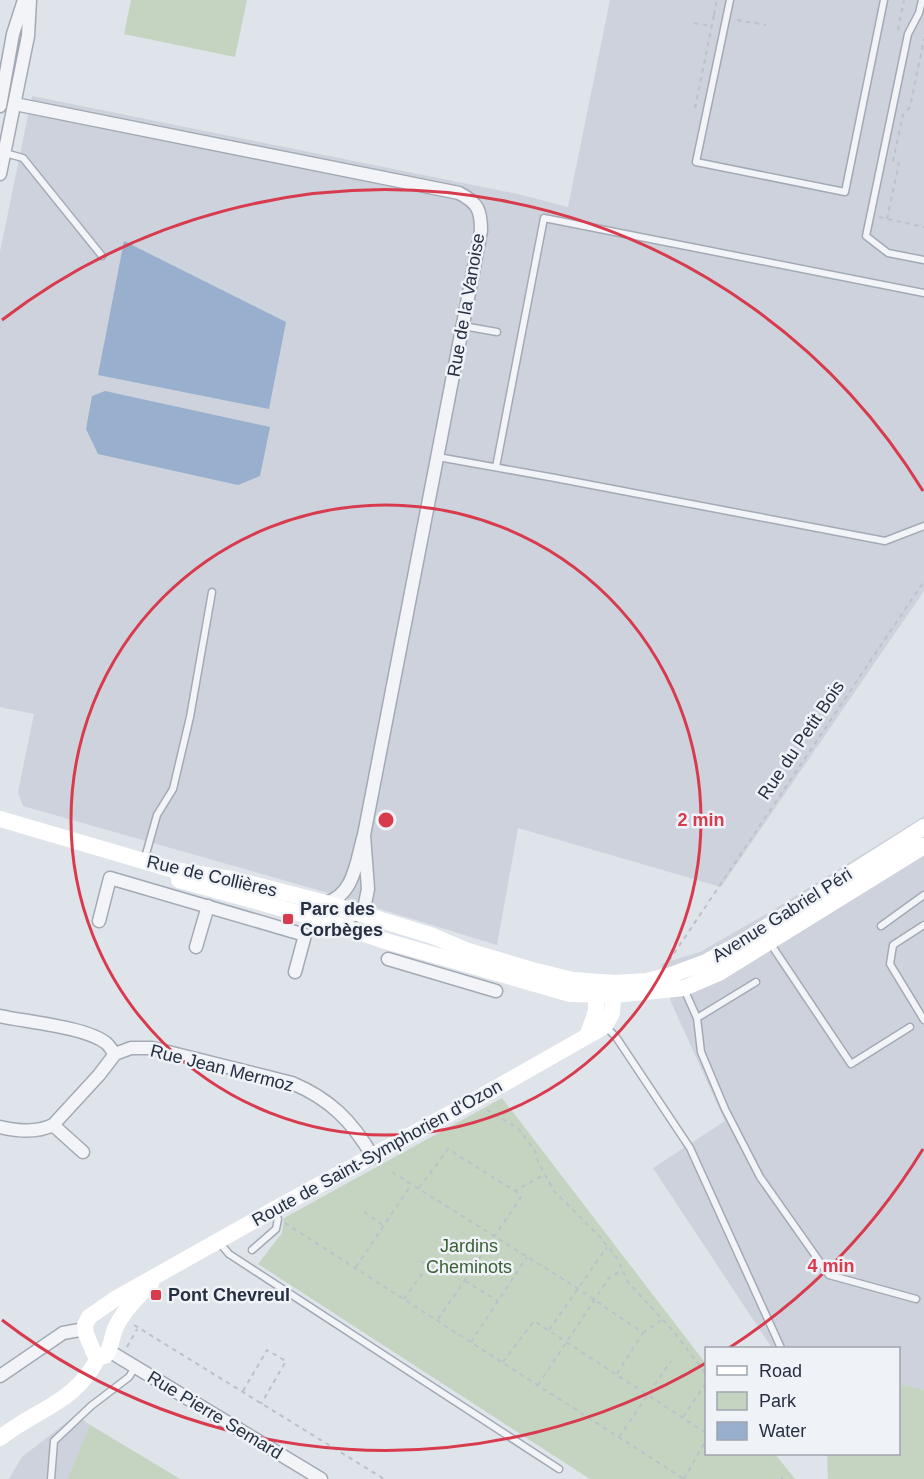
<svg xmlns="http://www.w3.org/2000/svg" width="924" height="1479" viewBox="0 0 924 1479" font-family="Helvetica,sans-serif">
  <rect width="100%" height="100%" fill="#dfe3ea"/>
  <path fill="#cdd2dc" d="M610,0H924V591L721,887L518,828L497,945L318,890L23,806L18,792L34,714L0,707V252L32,96L518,194L568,207Z
    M924,816V1390L899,1384L898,1348H772L653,1168L725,1121L671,1002L661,964L700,952L768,913Z
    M76,1415L90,1425L180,1479H9L22,1457Z"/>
  <path fill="#c4d4c0" d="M131,0H247L235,57L124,34Z
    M502,1098L706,1364V1454H775L795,1479H590L258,1264L282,1233L284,1218Z
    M899,1384L924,1390V1479H828L827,1454H898Z
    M90,1425L180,1479H68Z"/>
  <path fill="#98afcd" d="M124,241L286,322L269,409L98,375Z
    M105,391L270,427L260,476L238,485L98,454L86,429L92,396Z"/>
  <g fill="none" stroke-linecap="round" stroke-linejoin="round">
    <defs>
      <path id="lane" d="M730,0L696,162L845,192L884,0
        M922,0L919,13L908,34L866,236L888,253L924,260
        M5,153L23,158L102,256
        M463,326L497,332
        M438,457L555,478L885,541L924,526
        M496,467L544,218L924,293
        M144,861L157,815L173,789L190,717L212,592
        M924,925L893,945L890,964L924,1020
        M881,926L924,895
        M770,943L851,1064L910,1027
        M684,989L697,1018L701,1052L725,1109L760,1177L829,1275L916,1299
        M697,1018L756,982
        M605,1026L616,1037L690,1148L781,1348
        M218,1241L229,1254L559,1469
        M252,1250L276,1229L278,1219L273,1210
        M51,1479L54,1441L91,1406L129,1377L135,1367"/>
      <path id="street" d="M15,104L459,193C478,203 481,210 481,231L364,835
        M0,106L13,34L24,0
        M0,174L28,36L30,0
        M326,903C355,894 356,861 364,835L368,889L364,909C353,917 344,920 330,919
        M99,921L110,878L305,935L295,972
        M196,947L208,906
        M388,959L496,991
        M0,1016C27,1022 86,1027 106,1043C110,1046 112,1051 115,1054
        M53,1125L83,1152
        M0,1127C18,1131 36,1133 53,1125L99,1075L115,1054L131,1048H152L292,1083C330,1099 352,1121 373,1157
        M109,1351L321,1479
        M0,1376L63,1333L85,1329"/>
    </defs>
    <use href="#lane" stroke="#a4aab4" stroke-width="9"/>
    <use href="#street" stroke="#a4aab4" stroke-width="15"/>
    <path stroke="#bdc1c9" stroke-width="2" stroke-dasharray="4.5 4.5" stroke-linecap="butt" d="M714,15L717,0
      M737,20L766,25
      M694,23L711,26
      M898,30L904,0
      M695,108L714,15
      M879,217L924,227
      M887,219L899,163L893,161L903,115L910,107L924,39
      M669,961L924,581
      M487,1110L518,1128L535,1151L538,1162L554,1191L600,1237L617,1258L628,1282L674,1332L706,1374
      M392,1172L577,1288L643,1333L616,1375
      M419,1188L448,1149L515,1191L545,1174
      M364,1212L383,1225
      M285,1223L684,1479
      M356,1267L411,1185
      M465,1281L498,1301
      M404,1299L428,1266L419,1260
      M438,1319L520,1199L521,1195L515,1191
      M134,1325L384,1479
      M549,1330L607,1247
      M643,1333L663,1319
      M471,1342L527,1257
      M127,1347L137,1329
      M503,1362L534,1321L706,1433
      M538,1385L609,1278L622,1270
      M243,1391L267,1350L286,1361L261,1404
      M683,1417L706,1383
      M619,1437L671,1361
      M684,1479L706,1440
      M781,1479L783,1477"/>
    <use href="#lane" stroke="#f2f4f8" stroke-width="6"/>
    <use href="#street" stroke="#f2f4f8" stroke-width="12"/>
    <path stroke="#fff" stroke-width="16" d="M0,819L174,870L232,879L326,903L433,936L468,951L532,970L573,980L614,983L646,981L671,975L706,962L746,940L924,827
      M179,880L320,919L382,940L570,994L615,995L684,988L719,973L924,846
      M588,1034L596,1011V986
      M99,1356L94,1353L86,1334L85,1325L89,1317L115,1299L273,1210L475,1100L605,1026L612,1013L614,985
      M99,1356H105C112,1348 111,1338 115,1329C122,1312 138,1296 151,1284
      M0,1438C38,1408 76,1403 99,1356"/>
  </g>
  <g fill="none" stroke="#d83b4d" stroke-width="3">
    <circle cx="386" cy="820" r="315"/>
    <path d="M923 1149A630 630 0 0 1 729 1348M706 1363A630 630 0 0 1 2 1320M2 320A630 630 0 0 1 923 491"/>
  </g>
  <g fill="#d83b4d" stroke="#eff2f7" stroke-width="2">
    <rect x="282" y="913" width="12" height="12" rx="3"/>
    <rect x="150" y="1289" width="12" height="12" rx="3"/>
  </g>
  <g text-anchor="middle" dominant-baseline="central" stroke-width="5" stroke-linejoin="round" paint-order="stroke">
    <g font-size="18" fill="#273042" stroke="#eff2f7">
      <text transform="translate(466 305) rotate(-80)">Rue de la Vanoise</text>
      <text transform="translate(801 740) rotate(-56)">Rue du Petit Bois</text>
      <text transform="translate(212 876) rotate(13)">Rue de Collières</text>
      <text transform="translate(782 915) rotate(-32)">Avenue Gabriel Péri</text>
      <text transform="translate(222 1068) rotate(14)">Rue Jean Mermoz</text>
      <text transform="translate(377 1153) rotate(-29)">Route de Saint-Symphorien d'Ozon</text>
      <text transform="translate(215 1415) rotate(31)">Rue Pierre Semard</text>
    </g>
    <g font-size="18" font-weight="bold" fill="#273042" stroke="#eff2f7" text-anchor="start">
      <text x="300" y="909">Parc des<tspan x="300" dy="21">Corbèges</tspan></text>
      <text x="168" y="1295">Pont Chevreul</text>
    </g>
    <g font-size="18" fill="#3a5f33" stroke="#eff2f7">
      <text x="469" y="1246">Jardins<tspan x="469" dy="21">Cheminots</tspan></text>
    </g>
  </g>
  <circle cx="386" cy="820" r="9" fill="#d83b4d" stroke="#eff2f7" stroke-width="3"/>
  <g font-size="18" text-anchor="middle" font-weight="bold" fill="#d83b4d" stroke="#eff2f7" stroke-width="5" stroke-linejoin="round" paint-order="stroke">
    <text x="701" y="826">2 min</text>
    <text x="831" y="1272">4 min</text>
  </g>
  <rect x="705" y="1347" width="195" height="108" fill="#eff2f7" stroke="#9fa4af" stroke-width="1.5"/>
  <rect x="717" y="1366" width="30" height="9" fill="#ffffff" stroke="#9fa4af" stroke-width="1.5"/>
  <text x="759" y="1377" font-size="18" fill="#273042">Road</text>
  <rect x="717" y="1392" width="30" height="18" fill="#c4d4c0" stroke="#9fa4af" stroke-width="1.5"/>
  <text x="759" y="1407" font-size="18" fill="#273042">Park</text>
  <rect x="717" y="1422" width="30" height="18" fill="#98afcd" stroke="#9fa4af" stroke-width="1.5"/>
  <text x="759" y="1437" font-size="18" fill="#273042">Water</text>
</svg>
